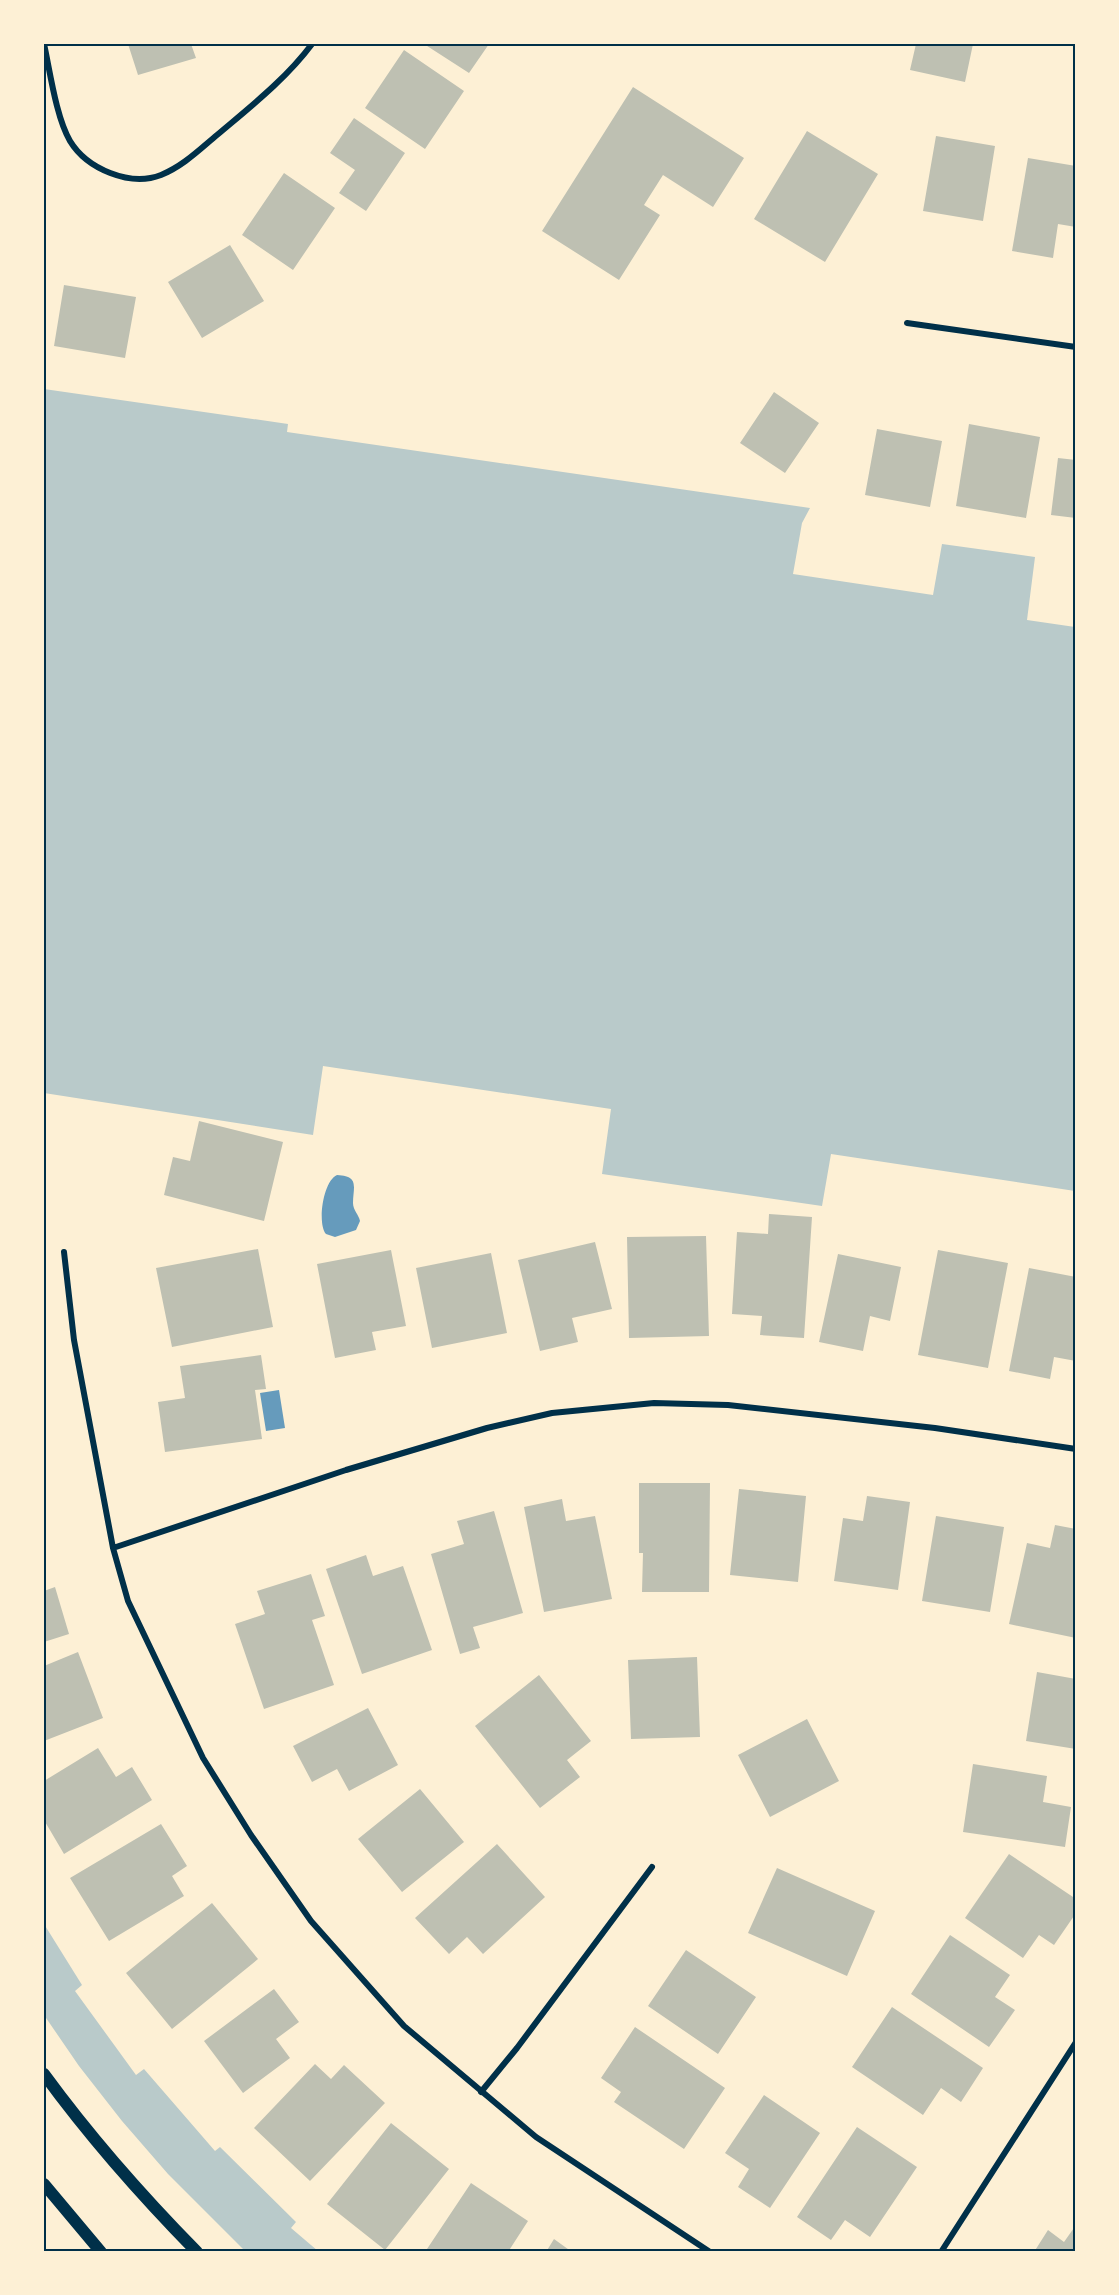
<svg xmlns="http://www.w3.org/2000/svg" width="1119" height="2295" viewBox="0 0 1119 2295" font-family="Rubik,sans-serif">
  <rect width="100%" height="100%" fill="#fdf0d5"/>
  <path fill="#b9caca" d="M44,389L288,424L287,432L810,508L802,523L793,574L933,595L942,544L1035,557L1027,620L1075,627V1191L831,1154L822,1206L602,1174L611,1109L323,1066L313,1135L44,1093Z
    M44,1924L82,1985L75,1991L136,2075L144,2069L215,2151L220,2147L296,2222L291,2228L318,2251H245L168,2174L122,2121L79,2066L44,2015Z"/>
  <path fill="#669bbc" d="M337,1175C360,1176 353,1187 353,1203C353,1210 359,1215 360,1221L356,1230L335,1237L326,1234C317,1224 323,1181 337,1175Z
    M279,1390L285,1428L266,1431L260,1393Z"/>
  <path fill="#bec0b2" d="M128,44H191L196,58L138,75Z
    M424,44H489L469,73Z
    M916,44H973L965,82L910,70Z
    M404,50L464,91L425,149L365,108Z
    M633,87L744,158L713,207L663,175L644,205L660,215L619,280L542,231Z
    M354,118L405,153L366,211L339,193L355,170L330,153Z
    M807,131L878,174L825,262L754,219Z
    M936,136L995,146L983,221L923,211Z
    M1028,158L1076,166V227L1058,224L1053,258L1012,251Z
    M284,173L335,208L293,270L242,235Z
    M230,245L264,301L202,338L168,282Z
    M64,285L136,297L125,358L54,346Z
    M774,392L819,423L785,473L740,443Z
    M969,424L1040,437L1026,518L956,506Z
    M877,429L942,441L930,507L865,495Z
    M1058,458L1076,460V518L1051,515Z
    M199,1121L283,1142L264,1221L164,1195L173,1157L190,1161Z
    M769,1214L812,1217L804,1338L760,1335L762,1316L732,1314L737,1232L768,1234Z
    M706,1236L709,1336L629,1338L627,1237Z
    M595,1242L612,1309L572,1318L578,1342L540,1351L518,1260Z
    M258,1249L273,1327L172,1347L156,1268Z
    M391,1250L406,1326L372,1332L376,1350L335,1358L317,1264Z
    M938,1250L1008,1263L988,1368L918,1355Z
    M491,1253L507,1333L432,1348L416,1268Z
    M838,1254L901,1267L890,1321L870,1316L863,1351L819,1342Z
    M1029,1268L1076,1277V1361L1054,1357L1050,1379L1009,1371Z
    M261,1355L266,1389L255,1390L262,1439L165,1452L158,1402L185,1398L180,1366Z
    M639,1483H710L709,1592H642L643,1553H639Z
    M739,1489L806,1496L798,1582L730,1575Z
    M867,1496L910,1502L898,1590L834,1581L843,1518L863,1521Z
    M562,1499L566,1521L595,1516L612,1599L544,1612L524,1507Z
    M494,1511L523,1613L473,1627L480,1648L460,1654L431,1554L464,1544L457,1521Z
    M936,1516L1004,1527L990,1612L922,1601Z
    M1055,1525L1076,1529V1638L1009,1624L1027,1543L1050,1548Z
    M366,1555L373,1576L403,1566L432,1650L362,1674L326,1569Z
    M311,1574L325,1616L312,1620L334,1685L264,1709L235,1624L265,1614L257,1591Z
    M55,1587L69,1634L44,1642V1591Z
    M78,1652L103,1718L44,1741V1666Z
    M697,1657L700,1737L631,1739L628,1660Z
    M1037,1672L1076,1679V1749L1026,1741Z
    M539,1675L591,1741L567,1760L580,1777L540,1808L475,1726Z
    M368,1708L398,1765L349,1791L337,1769L312,1782L293,1746Z
    M807,1719L839,1781L770,1817L738,1755Z
    M98,1748L116,1777L132,1767L152,1800L64,1854L44,1820V1781Z
    M973,1764L1047,1776L1043,1802L1071,1807L1065,1847L963,1832Z
    M420,1789L464,1842L402,1892L358,1839Z
    M161,1824L187,1866L172,1876L184,1896L109,1941L70,1878Z
    M497,1844L545,1897L483,1954L467,1937L449,1954L415,1918Z
    M1009,1854L1076,1899V1913L1054,1945L1039,1935L1023,1958L965,1918Z
    M777,1868L875,1911L847,1976L748,1933Z
    M212,1903L258,1959L172,2029L126,1973Z
    M950,1935L1010,1975L995,1997L1015,2010L989,2047L911,1994Z
    M686,1950L756,1997L718,2054L648,2006Z
    M274,1989L299,2022L276,2039L290,2058L243,2093L204,2041Z
    M892,2007L983,2068L961,2102L941,2088L923,2115L852,2067Z
    M635,2027L725,2088L684,2149L614,2102L621,2092L601,2078Z
    M315,2064L331,2079L344,2065L385,2103L310,2181L254,2128Z
    M764,2095L820,2133L770,2208L738,2187L749,2169L725,2153Z
    M391,2123L449,2169L385,2250L327,2204Z
    M857,2127L917,2167L870,2237L845,2220L831,2240L797,2217Z
    M471,2183L528,2221L508,2252H425Z
    M1076,2225V2252H1034L1048,2230L1064,2242Z
    M554,2239L572,2252H546Z"/>
  <g fill="none" stroke-linecap="round" stroke-linejoin="round">
    <path stroke="#003049" stroke-width="6" d="M44,44C50,71 56,117 70,141C87,169 130,187 161,175C183,166 199,150 217,135C250,107 286,79 312,44
      M907,323L1076,347
      M64,1252L74,1340L113,1548L128,1601L203,1758L251,1835L311,1921L404,2026L536,2137L710,2252
      M113,1548L346,1470L487,1428L552,1413L654,1403L728,1405L935,1428L1076,1449
      M481,2092L517,2048L652,1867
      M941,2252L1076,2042"/>
    <path stroke="#003049" stroke-width="12" d="M44,2074C90,2137 142,2196 197,2252
      M44,2184L101,2252"/>
  </g>
  <rect width="1119" height="2295" fill="none" stroke="#fdf0d5" stroke-width="90"/>
  <rect x="45" y="45" width="1029" height="2205" fill="none" stroke="#003049" stroke-width="2"/>
</svg>
